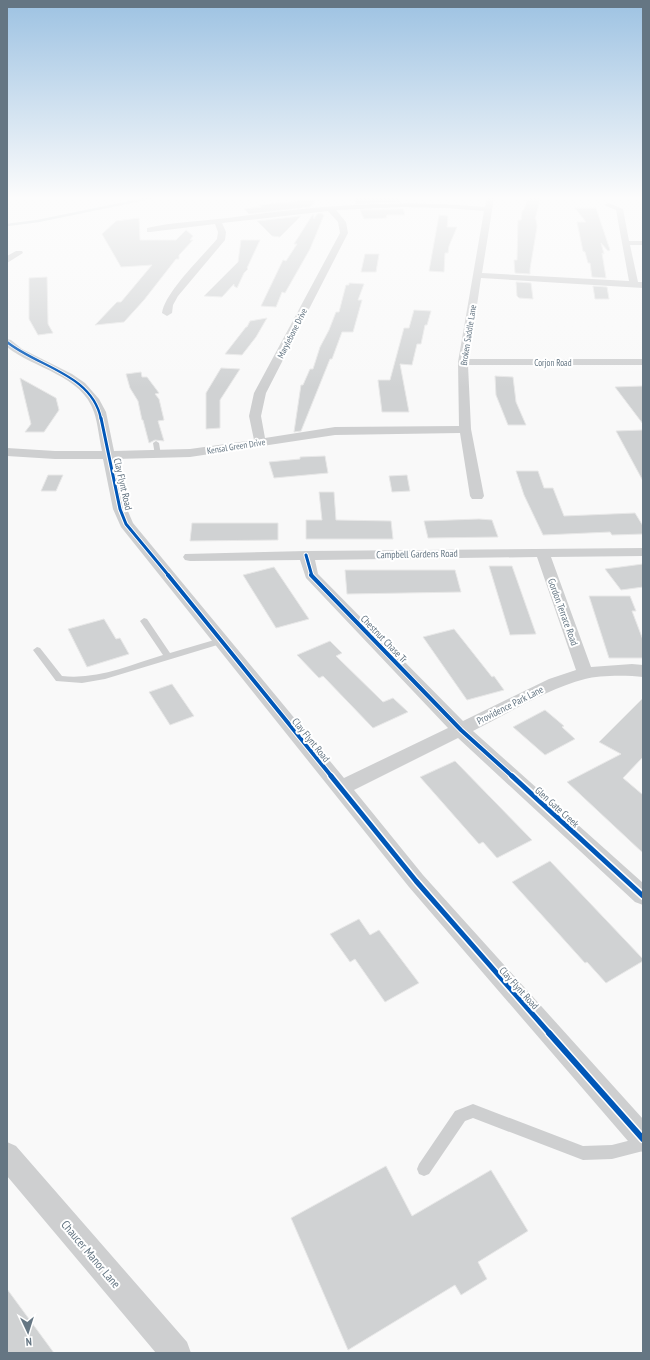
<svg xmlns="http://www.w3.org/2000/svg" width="650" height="1360" viewBox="0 0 650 1360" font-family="'PT Sans Narrow',sans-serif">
  <rect width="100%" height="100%" fill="#f9f9f9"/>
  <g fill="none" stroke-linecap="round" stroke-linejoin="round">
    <path stroke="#ced6d9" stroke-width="2.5" d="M7,225L38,221L155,197"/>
  </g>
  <path fill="#d0d2d3" stroke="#e8e8e8" d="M353,197H399L400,202L356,204Z
    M528,197H541L535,219H536L537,227L530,269V274L515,273L514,260H517L518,220H521L522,210H524Z
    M317,199L310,207L249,214L244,209L261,207L260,205Z
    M575,208H596L610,250L608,251L601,243L604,254L602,253L606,278L592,277L590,263H588L585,252L583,251L577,222H586Z
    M403,209L405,215H387L386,218L364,219L360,210Z
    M321,213L324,215L310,249L285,293L282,292L276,307L261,306L283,260L286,261L297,244H294L313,214L314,219L317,214Z
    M439,215L448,216L447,227H457L449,246L448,253H445L444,272L429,271Z
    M301,216L280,237L272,236L257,221Z
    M139,218L140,240H176L186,230L193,236L190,240H193L179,255V259H176L144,300L124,322L95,325L117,302H121L152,265L121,267L102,234L116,221Z
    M241,240H260L247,268L248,269L244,273L237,288L234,286V284L222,297L204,296L238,262Z
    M365,254H379L376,272H361Z
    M47,277L48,324L53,333L38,335L29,319V278Z
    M516,282L531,283L533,299L519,298L517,296Z
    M349,283L364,284L358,300H362L353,332H342L332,359H330L301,431L294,432L301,385H303L310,369H313L320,347L329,330L336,312H339L346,285H349Z
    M593,286L607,287L609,299H595Z
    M414,310L431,311L427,325H425L421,344H417L412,365L400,364L409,412H382L378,380H390L404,328H409Z
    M267,318L256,337L242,355L225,354L246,327H247L250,321Z
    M221,368L240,369L220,400V428L206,429V393Z
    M141,372L142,377H147L159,393L155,394L159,399L164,420L158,421L164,441L155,440L149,443L143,420H142L138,401L130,388L126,374Z
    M495,376L513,377L516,402L526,425H508L496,395Z
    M20,378L56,398L59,410L44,432H25L31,424Z
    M643,386V424L615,387Z
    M643,430V481L616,431Z
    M325,456L328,473L274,478L269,462L300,459V457Z
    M516,471H538L544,488H553L564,516L635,513L643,526V534L612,535L610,532L543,535L524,495Z
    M48,475H63L56,491H41Z
    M407,475L410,491L392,492L389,476Z
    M319,492H334L336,520L391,521L393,539H306V520H322Z
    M479,519L492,520L498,537L428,538L424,521Z
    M192,523H278V540L190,541Z
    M643,564V587L621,590L605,569Z
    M489,566H512L536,634L510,635Z
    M274,567L309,619L276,628L243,575Z
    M345,570H455L461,592L347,594Z
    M589,596H630L636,611H632L643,640V658H609Z
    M104,619L116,639L120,638L129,654L87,667L68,629Z
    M454,629L492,677L494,676L504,690L467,700L423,637Z
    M330,641L342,653L336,656L383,702L393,698L408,712L373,728L323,676L319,678L297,655Z
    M172,684L194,716L170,725L149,692Z
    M643,698V757L623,778L643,795V853L567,782L621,754L599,742Z
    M545,710L564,726L562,727L575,739L545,755L513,727Z
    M455,761L532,840L497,858L483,842L479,844L420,777Z
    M550,861L643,959V961L606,983L587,962L585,963L512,882Z
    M359,919L370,935L379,930L419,983L385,1002L355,959L350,962L330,934Z
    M386,1166L412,1216L491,1170L528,1231L478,1262L487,1279L461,1295L455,1285L348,1350L291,1218Z
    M7,1289L54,1353H7Z"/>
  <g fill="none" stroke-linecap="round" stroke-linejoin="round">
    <path fill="#cecfd0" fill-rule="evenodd" d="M156,441L159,443L161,455L158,457L155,455L153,443Z
      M144,618L147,619L170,653L221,638L225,641L224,643L105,679L82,683L56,681L33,650L37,647L40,648L62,676C97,680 130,665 163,655L140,621Z
      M473,1104L583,1146L612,1145L643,1137V1151L612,1159L583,1160L473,1118L465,1121L429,1174L424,1176L419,1174L417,1169L419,1164L455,1111Z"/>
    <path fill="#cecfd0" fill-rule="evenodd" d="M487,197L494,198L482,273L629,281L616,210L604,205L608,203L623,209L629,241H643V245H630L638,282H643V288L481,278L469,359H643V365H468L471,429L484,496L482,499H472L470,496L460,433L335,435L190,457L116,459L127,509L133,523L344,778L448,728L306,578L300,560L190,561L185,560L183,557L185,554L306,551L643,548V556L551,557L591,667L632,664L643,665V677C628,675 599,675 585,679C547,689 509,713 473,731L643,883V905L635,902L458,738L354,790L423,875L643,1119V1152L634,1148L409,887L121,527L113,509L103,459H55L7,456V448L55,451H102C99,438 98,424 94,412C82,375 34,369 7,347V339L11,340L22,349L72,374L85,383L99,399L106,412L114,451L190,449L254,440L249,416L254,393L340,233L338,222L328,211L222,223L226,232L225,240L178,296L173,305L172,313L167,316L162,313C165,292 202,257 217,239L218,232L215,224L150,232H147V228C173,222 202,221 228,218C315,206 397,199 485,207ZM403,207L446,208L484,211L458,362L459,426L335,427L265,438L261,416L266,393L348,233L346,222L336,210ZM537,557L576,670L549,679L463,721L318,574L315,560Z
      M16,251H22L23,253L7,263V256Z
      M7,1142L16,1146L187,1342L191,1353H156L7,1176Z"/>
    <defs>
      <path id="cycleway-far4" d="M7,342C38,367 92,374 101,419"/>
      <path id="cycleway-far3" d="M101,418L120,509L126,524L169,576
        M306,555L312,576"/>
      <path id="cycleway-far2" d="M168,575L332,777
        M311,575L461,730L513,777"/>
      <path id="cycleway-far1" d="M331,776L416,881L550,1034
        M512,776L643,896"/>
      <path id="cycleway" d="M549,1033L643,1139"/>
    </defs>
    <use href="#cycleway-far4" stroke="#fff" stroke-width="4"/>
    <use href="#cycleway-far3" stroke="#fff" stroke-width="5"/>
    <use href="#cycleway-far2" stroke="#fff" stroke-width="6"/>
    <use href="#cycleway-far1" stroke="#fff" stroke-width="8"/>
    <use href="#cycleway" stroke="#fff" stroke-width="9"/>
    <use href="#cycleway-far4" stroke="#0057b8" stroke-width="2.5"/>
    <use href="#cycleway-far3" stroke="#0057b8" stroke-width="3"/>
    <use href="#cycleway-far2" stroke="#0057b8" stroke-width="4"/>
    <use href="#cycleway-far1" stroke="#0057b8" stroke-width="5"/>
    <use href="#cycleway" stroke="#0057b8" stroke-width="6"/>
  </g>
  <linearGradient id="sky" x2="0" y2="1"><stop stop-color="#9dc2e2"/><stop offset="0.51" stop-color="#fcfcfc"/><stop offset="1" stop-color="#fcfcfc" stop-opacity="0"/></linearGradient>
  <rect width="650" height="388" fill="url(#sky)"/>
  <g text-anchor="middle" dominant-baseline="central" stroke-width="4" stroke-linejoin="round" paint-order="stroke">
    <g font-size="9" fill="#657683" stroke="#fff">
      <text transform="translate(292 333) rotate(-63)">Marylebone Drive</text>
      <text transform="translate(468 335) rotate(-81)">Broken Saddle Lane</text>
      <text x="553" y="362">Corjon Road</text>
      <text transform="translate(236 446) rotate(-9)">Kensal Green Drive</text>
    </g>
    <g font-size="10" fill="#657683" stroke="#fff">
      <text transform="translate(123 484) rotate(77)">Clay Flynt Road</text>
      <text transform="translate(417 554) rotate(-1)">Campbell Gardens Road</text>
      <text transform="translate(563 612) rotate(70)">Gordon Terrace Road</text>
      <text transform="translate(384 639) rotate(46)">Chestnut Chase Tr</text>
      <text transform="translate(510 705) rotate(-27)">Providence Park Lane</text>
      <text transform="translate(311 740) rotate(51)">Clay Flynt Road</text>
      <text transform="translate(557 807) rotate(42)">Glen Gate Creek</text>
      <text transform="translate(519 988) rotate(48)">Clay Flynt Road</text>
    </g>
    <g font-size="12" fill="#657683" stroke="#fff">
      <text transform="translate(91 1254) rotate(50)">Chaucer Manor Lane</text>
    </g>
  </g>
  <rect width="650" height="1360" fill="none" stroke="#657683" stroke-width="16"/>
  <g transform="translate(28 1332) rotate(176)" stroke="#ffffff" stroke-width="3" paint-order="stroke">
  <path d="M0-3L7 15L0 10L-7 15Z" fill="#657683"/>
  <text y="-6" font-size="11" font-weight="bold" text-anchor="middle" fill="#657683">N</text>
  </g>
</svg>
